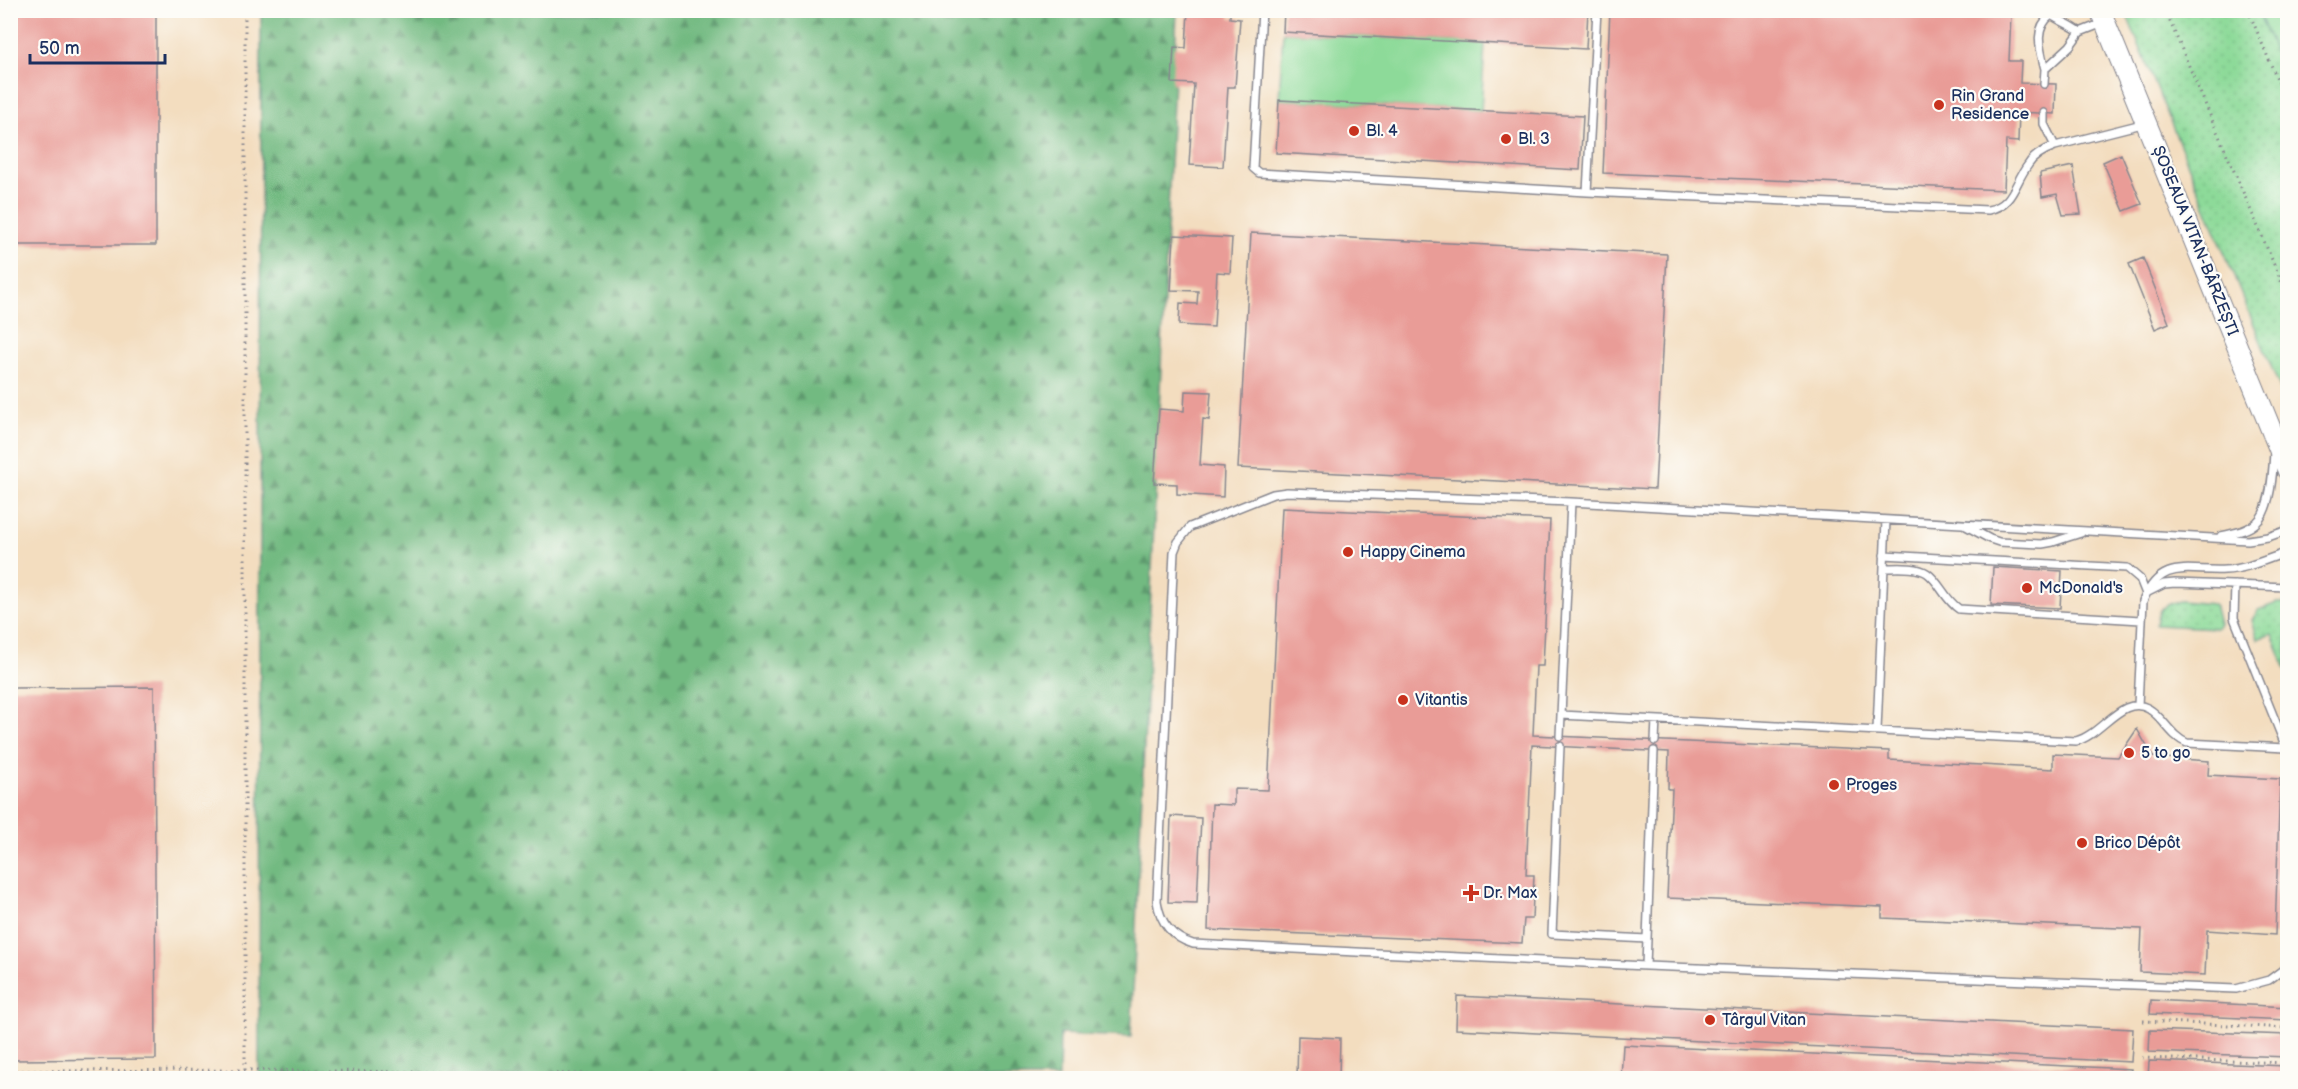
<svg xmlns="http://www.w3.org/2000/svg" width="2298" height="1089" viewBox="0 0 2298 1089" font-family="'Balsamiq Sans',sans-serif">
  <defs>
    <pattern id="grass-dots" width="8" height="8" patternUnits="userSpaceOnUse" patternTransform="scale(1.5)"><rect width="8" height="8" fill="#8dda99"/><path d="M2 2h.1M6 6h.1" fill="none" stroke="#79bb86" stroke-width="1.8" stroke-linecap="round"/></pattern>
    <pattern id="forest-firs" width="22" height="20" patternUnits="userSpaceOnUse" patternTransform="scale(1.5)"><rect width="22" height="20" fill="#72ba81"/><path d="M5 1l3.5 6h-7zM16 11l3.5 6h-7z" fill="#5d986d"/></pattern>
  </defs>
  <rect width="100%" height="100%" fill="#fdfcf7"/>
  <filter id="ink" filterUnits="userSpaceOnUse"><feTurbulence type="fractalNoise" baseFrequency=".0167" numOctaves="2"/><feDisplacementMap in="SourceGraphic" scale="12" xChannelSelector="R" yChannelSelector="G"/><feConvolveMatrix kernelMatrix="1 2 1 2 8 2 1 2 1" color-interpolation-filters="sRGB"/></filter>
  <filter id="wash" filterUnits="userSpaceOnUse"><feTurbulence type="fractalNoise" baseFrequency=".008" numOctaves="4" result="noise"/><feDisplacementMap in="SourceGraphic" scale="24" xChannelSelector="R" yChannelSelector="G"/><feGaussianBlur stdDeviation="1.35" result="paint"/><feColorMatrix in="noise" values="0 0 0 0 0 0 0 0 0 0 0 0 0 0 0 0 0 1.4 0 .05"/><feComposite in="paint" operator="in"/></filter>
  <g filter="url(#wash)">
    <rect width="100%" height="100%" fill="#f3ddbf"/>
    <path fill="url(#grass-dots)" stroke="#54847c" stroke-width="1.5" d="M2125,11H2258L2287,82V405Z
      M2181,601L2214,604L2219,624L2216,628L2156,625C2157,609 2165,603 2181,601Z
      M2277,603H2287V672L2272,634L2258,639L2252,620L2258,610Z"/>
    <path fill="url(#forest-firs)" stroke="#467470" stroke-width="1.5" d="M261,11H1177L1131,1037L1060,1034L1059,1078H259Z"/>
    <path fill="#8dda99" stroke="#54847c" stroke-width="1.5" d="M2258,11H2287V82Z
      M1283,32L1485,43L1481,111L1279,100Z"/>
    <g id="blocks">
      <path fill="#e99c97" d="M10,10H156V245H10Z
        M1188,10H1230V18L1240,19L1235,87H1228L1223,167L1189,165L1194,84L1172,83L1174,47L1186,48Z
        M1284,10H1588L1586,49L1283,32Z
        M1610,10H1946L2011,13L2009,61H2021L2020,83L2056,84L2055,114L2019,112L2018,142L2006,141L2004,190L1603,173Z
        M1279,100L1583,116L1580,170L1276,153Z
        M2121,154L2142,204L2124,211L2103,162Z
        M2073,166L2081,214L2063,215L2057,194L2042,197L2040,173Z
        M1251,233L1667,254L1655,489L1238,468Z
        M1174,235L1232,238L1230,273L1217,272L1214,327L1179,325L1180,303L1197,304L1198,291L1171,290Z
        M2143,258L2169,323L2155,329L2129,264Z
        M1185,391L1211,392L1209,420L1203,419L1200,465L1224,467L1223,497L1177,494V484L1154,483L1159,409L1184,411Z
        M1282,508L1550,520L1543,666H1536L1533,735L1889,751V760L2053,769V754L2118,757L2137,729L2153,757L2209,761L2208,775L2280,779L2275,935L2207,930L2205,975L2140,972L2142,929L1882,918V907L1667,898L1672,789H1668L1669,752L1532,745L1526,875H1534L1532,919H1524L1522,943L1208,930L1212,804L1234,805V789L1268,790Z
        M1993,567L2062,571L2060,608L1991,605Z
        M154,687L156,1059L10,1060V688Z
        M1171,816L1201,818L1197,903L1168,902Z
        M1457,996L2133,1029L2131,1062L1456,1029Z
        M2151,1000L2288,1007V1020L2150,1014Z
        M2150,1030L2288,1035V1057L2149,1052Z
        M1298,1036L1340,1038L1339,1078H1297Z
        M1623,1045L2131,1069L2130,1078H1621Z
        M2149,1061L2288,1066V1078H2148Z"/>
    </g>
  </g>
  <g filter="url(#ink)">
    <use href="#blocks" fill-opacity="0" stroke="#87868e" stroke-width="1.5"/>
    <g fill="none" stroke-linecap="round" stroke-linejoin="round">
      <defs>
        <path id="lane" d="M1262,10L1253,168L1259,173L1587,192L1988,210C2014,205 2014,183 2028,165C2034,155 2044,150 2055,146
          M2045,10C2055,20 2069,23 2080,32
          M2045,69C2040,49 2033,29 2051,15
          M2044,84L2045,69L2070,46L2080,32L2103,23
          M2044,113V124L2055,146L2146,123
          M1587,192L1597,10
          M1571,502L1561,715L2076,741C2102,735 2123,693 2149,709C2164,718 2170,736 2187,743L2286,748
          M1966,526L1990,539L1999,542L2042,544L2053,542L2081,533
          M2288,530L2268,537L2248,540L1571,502L1287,492L1273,494L1190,527L1178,542L1174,552L1157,901C1160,923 1173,938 1193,944L1646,966L2236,989L2269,980L2288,966
          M2221,536C2233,533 2248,531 2257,522C2271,510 2273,470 2274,452
          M1884,555L2127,568L2140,579L2146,594
          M1884,568C1896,568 1917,566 1927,573C1940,582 1945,600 1959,609L2141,620
          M2235,585L2234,618L2287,750
          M2148,592L2164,584L2175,583L2288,587
          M2138,705L2143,601C2161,558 2188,572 2225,570C2247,569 2267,559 2288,552
          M1877,730L1886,520
          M1560,736L1561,715
          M1655,741L1656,720
          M1560,746L1552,934L1647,939
          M1646,966L1654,751"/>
        <path id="secondary" d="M2100,10L2288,471"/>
      </defs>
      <use href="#lane" stroke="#87868e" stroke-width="10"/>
      <use href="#secondary" stroke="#87868e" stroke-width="22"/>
      <path stroke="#87868e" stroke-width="3" stroke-dasharray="1.5 4.5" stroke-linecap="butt" d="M2165,10L2288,297
        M2248,10L2288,105
        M2143,1021L2288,1028
        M2142,1058L2288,1063
        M245,1070V10
        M10,1071L245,1070L918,1078"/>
      <use href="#lane" stroke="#fff" stroke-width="7"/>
      <use href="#secondary" stroke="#fff" stroke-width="20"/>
    </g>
  </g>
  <g fill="#c8321e" stroke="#fdfcf7" stroke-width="2">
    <circle cx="1939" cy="105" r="6"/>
    <circle cx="1354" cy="131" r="6"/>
    <circle cx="1506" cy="139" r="6"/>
    <circle cx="1348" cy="552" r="6"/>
    <circle cx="2027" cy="588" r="6"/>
    <circle cx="1403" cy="700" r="6"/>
    <circle cx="2129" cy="753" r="6"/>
    <circle cx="1834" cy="785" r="6"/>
    <circle cx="2082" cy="843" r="6"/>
    <path d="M1468 884h6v6h6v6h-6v6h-6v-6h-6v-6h6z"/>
    <circle cx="1710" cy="1020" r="6"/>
  </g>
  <g text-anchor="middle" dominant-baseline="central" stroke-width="4.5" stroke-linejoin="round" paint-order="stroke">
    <g font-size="16" fill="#1b2f5e" stroke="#fdfcf7" text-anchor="start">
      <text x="1951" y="96">Rin Grand<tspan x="1951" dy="18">Residence</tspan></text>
      <text x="1366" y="131">Bl. 4</text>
      <text x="1518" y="139">Bl. 3</text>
      <text x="1360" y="552">Happy Cinema</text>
      <text x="2039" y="588">McDonald's</text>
      <text x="1415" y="700">Vitantis</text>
      <text x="2141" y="753">5 to go</text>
      <text x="1846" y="785">Proges</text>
      <text x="2094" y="843">Brico Dépôt</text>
      <text x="1483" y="893">Dr. Max</text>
      <text x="1722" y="1020">Târgul Vitan</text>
    </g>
    <g font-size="16" fill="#1b2f5e" stroke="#fdfcf7">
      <text transform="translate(2195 241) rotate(68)">ȘOSEAUA VITAN-BÂRZEȘTI</text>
    </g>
  </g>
  <rect width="2298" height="1089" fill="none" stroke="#fdfcf7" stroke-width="36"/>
  <path d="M30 54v9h135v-9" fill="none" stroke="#1b2f5e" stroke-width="3"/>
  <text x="39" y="54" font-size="18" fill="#1b2f5e" stroke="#fdfcf7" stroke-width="4.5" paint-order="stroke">50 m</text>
</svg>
